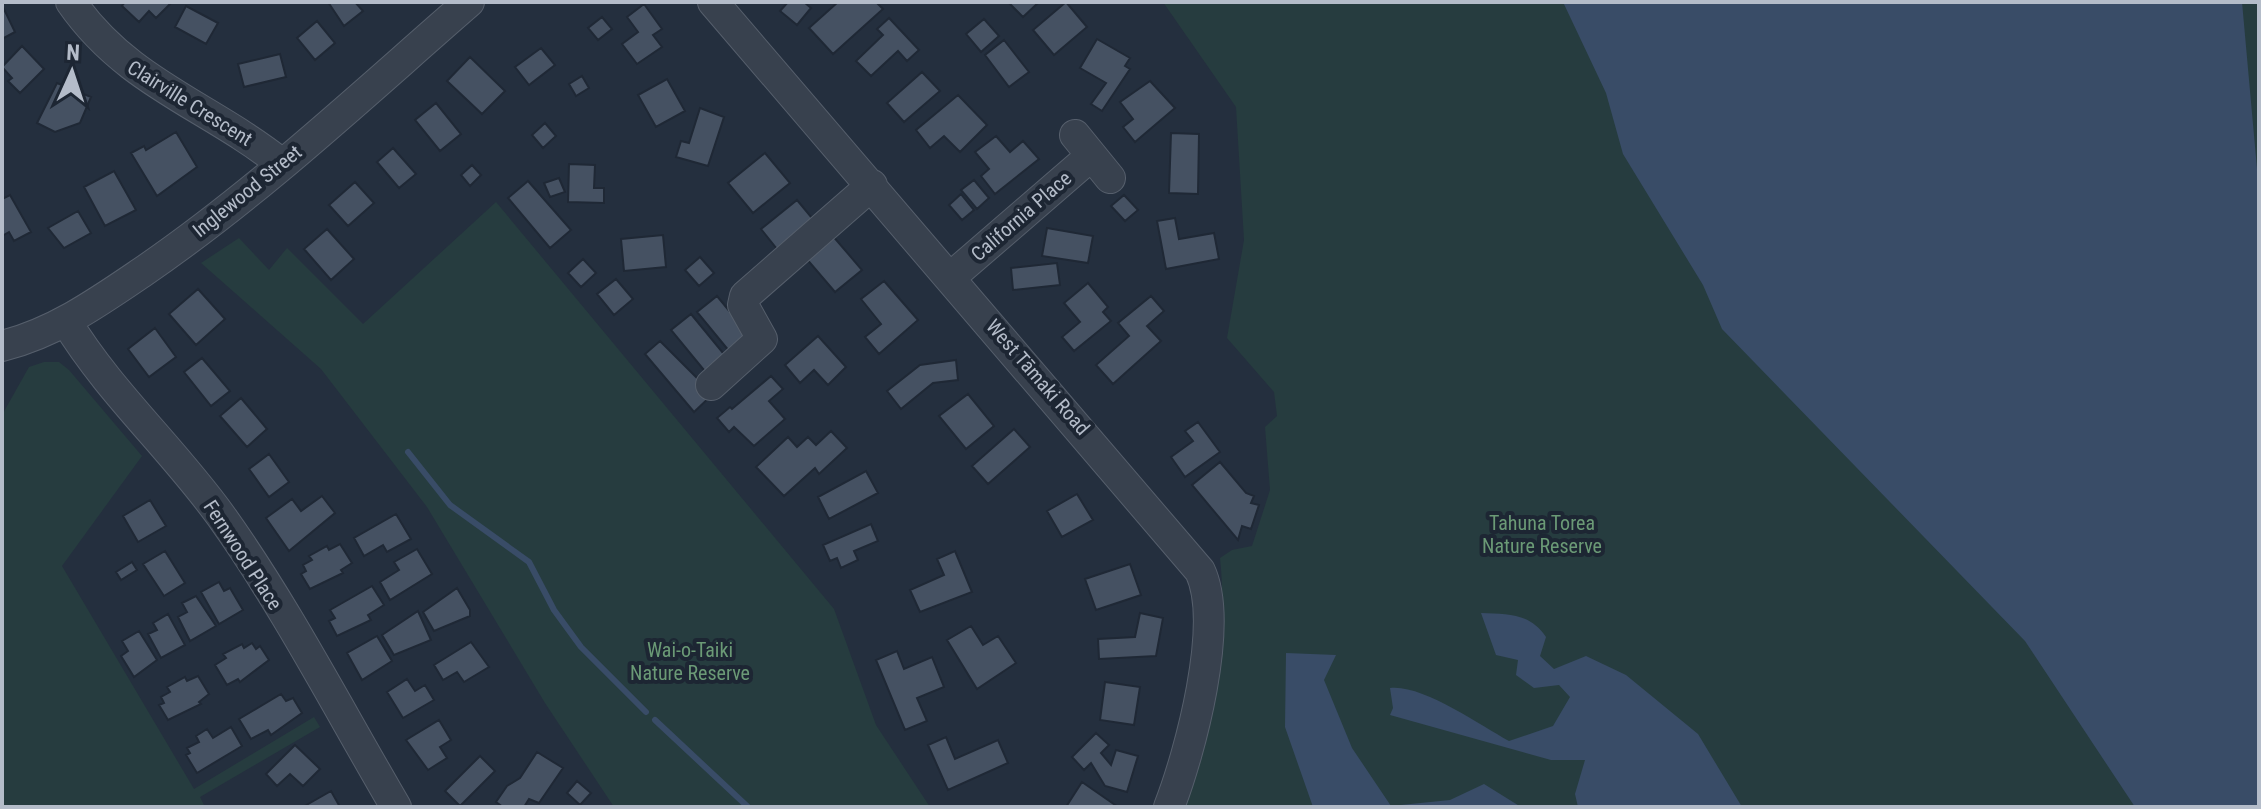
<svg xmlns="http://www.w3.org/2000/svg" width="2261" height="809" viewBox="0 0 2261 809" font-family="'Roboto Condensed',sans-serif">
  <rect width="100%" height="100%" fill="#242f3e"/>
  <path fill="#263c3f" d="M1163,2H2259V807H1182C1210,728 1229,642 1220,558L1232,550L1252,546L1270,490L1265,427L1277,416L1274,392L1227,338L1244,240L1236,107Z
    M496,202L834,609L876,725L930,807H614L545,703L427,507L321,369L201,263L239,238L269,270L287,248L363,324Z
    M44,362H59L69,370L142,456L62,566L194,789L314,717L320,727L200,797L205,807H2V415L29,367Z"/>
  <path fill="#394c67" d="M1563,2H2242L2259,191V807H2135L2025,641L1722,329L1703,285L1623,154L1606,93Z
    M1481,613C1508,614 1530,613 1546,637L1540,656L1554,669L1586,656L1626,675L1698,734L1742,807H1578L1575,794L1585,760H1551L1390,715L1393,708L1390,688C1422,684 1480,725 1509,741L1553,726L1570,697L1559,685L1534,688L1516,675L1518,660L1496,655Z
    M1286,653L1336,655L1324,680L1352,748L1391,806L1450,800L1484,784L1521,807H1313L1285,727Z"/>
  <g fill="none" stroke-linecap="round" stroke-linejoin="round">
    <path stroke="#394c67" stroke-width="6" d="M408,452L450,505L529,562L554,610L581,647L646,712
      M655,720L748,807"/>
  </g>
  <path fill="#455162" stroke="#1f2835" stroke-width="2" d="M125,2H172L156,18L149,11L139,22L122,6Z
    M328,2H355L363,11L344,26Z
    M788,2H804L811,8L797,25L780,11Z
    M838,2H876L883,9L833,54L809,28Z
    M1008,2H1039L1023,17Z
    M1066,2L1087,27L1054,55L1033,30Z
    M644,4L662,29L653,35L662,47L637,64L622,44L638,32L627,17Z
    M2,5L15,32L2,39Z
    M186,6L218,23L206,44L175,27Z
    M602,17L612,29L598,40L588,28Z
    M889,18L919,50L907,61L898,51L871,76L856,61L883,35L877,29Z
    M984,19L999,36L981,52L966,34Z
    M317,21L335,43L315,60L297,38Z
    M1097,39L1130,58L1125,66L1130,69L1102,111L1091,104L1106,83L1080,68Z
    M1004,40L1029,72L1009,87L985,55Z
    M22,46L44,69L20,93L8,81L12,78L2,67Z
    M541,48L555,65L529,85L515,67Z
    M280,54L286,77L244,87L238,64Z
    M470,57L505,91L482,114L447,81Z
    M922,72L940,91L904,122L887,103Z
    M582,76L589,88L576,96L569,84Z
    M667,79L685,111L656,127L638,95Z
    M1150,81L1175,108L1135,142L1123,127L1133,119L1120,102Z
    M57,83L91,97L80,123L55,132L37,123Z
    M958,95L987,125L960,152L944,136L930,148L916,130Z
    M436,103L461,134L440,151L415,120Z
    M700,108L724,117L708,166L676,157L681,141L689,143Z
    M545,123L556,136L543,148L532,135Z
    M176,132L197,167L157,196L131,153L144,146L146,150Z
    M1171,133L1199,134L1198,194L1169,193Z
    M996,136L1010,152L1023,141L1039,159L995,194L981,176L989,169L975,152Z
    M393,148L416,174L399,188L377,162Z
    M765,153L790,183L753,213L728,183Z
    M569,164L595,165L594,188H604V203L568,202Z
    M472,165L481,175L470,186L461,175Z
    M114,171L136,210L105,226L84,187Z
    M559,178L565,192L550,197L544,183Z
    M974,180L989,198L977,209L961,190Z
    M528,181L571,230L550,248L508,198Z
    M355,182L374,203L348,226L329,205Z
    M961,194L974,210L962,220L949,205Z
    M10,195L31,232L14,241L9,232L2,236V199Z
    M1124,195L1138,210L1125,221L1111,206Z
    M797,200L817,224L781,254L761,229Z
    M78,211L91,233L64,248L48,228Z
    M1175,218L1179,239L1214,233L1219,259L1166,269L1157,221Z
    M1047,228L1093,236L1088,263L1042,256Z
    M327,229L354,259L331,280L304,249Z
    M663,235L666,267L624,271L621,239Z
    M832,235L862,270L835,292L805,257Z
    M700,257L714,273L699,286L685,270Z
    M583,259L596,273L581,287L568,273Z
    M1057,263L1060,285L1013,290L1011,268Z
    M616,279L633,299L614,315L597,294Z
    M884,281L918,320L879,354L865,337L881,324L861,299Z
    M1088,283L1108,307L1103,312L1111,321L1074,351L1062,337L1080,322L1064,303Z
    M198,289L225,319L196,345L169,314Z
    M717,296L754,341L734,357L697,312Z
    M1151,296L1164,311L1147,326L1161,341L1113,384L1096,365L1129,336L1118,323Z
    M691,314L728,359L708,375L671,330Z
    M155,328L176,357L149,377L128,349Z
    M818,336L846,367L828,385L814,370L800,383L785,365Z
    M660,341L713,394L694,412L645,354Z
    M202,358L230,391L211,406L184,372Z
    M956,360L958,380L933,383L901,409L887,391L920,365Z
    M771,376L783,389L769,401L785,419L754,446L734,427L729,432L717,418L730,407L732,409Z
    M968,394L994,426L966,449L939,416Z
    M241,398L267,429L247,447L220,416Z
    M1198,422L1220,452L1185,477L1171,457L1193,441L1185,431Z
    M1014,429L1030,447L988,484L972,466Z
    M831,431L847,448L819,474L815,468L784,496L756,467L788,437L797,447L808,437L816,445Z
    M269,454L289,482L269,497L249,469Z
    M1220,462L1246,493L1254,496L1251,503L1259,505L1251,529L1242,526L1238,540L1192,485Z
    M866,471L878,493L829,519L818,497Z
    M1077,494L1093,520L1062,537L1047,511Z
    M322,496L335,513L289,551L266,518L292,499L301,511Z
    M150,500L166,526L138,542L123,516Z
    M396,514L411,539L387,552L383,545L364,556L354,538Z
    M871,524L878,541L854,551L858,560L841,568L837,558L830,561L823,545Z
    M340,544L352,563L341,570L343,573L310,589L301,574L306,571L303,565L312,560L309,556L327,546L329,550Z
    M417,549L432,574L390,600L380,582L399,570L394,562Z
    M165,551L185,583L164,596L143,564Z
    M955,551L972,592L920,612L910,590L944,575L937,559Z
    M132,562L137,570L121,580L116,572Z
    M1130,564L1141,595L1096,610L1085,579Z
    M219,582L224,591L230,588L243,610L219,624L201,592Z
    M372,586L384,605L368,615L371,620L337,636L329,621L335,618L330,610Z
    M457,588L470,610V616L434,631L423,612Z
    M196,596L216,626L190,641L178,617L187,612L182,603Z
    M418,611L431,640L394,655L382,635Z
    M1140,613L1163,618L1156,656L1099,659L1098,639L1135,637Z
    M168,614L185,645L161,658L148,634L157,630L153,623Z
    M971,626L983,645L998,636L1016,663L977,689L947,640Z
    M139,631L157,660L134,677L121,656L128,651L122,641Z
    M377,636L392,661L362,680L347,653Z
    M471,642L489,667L464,682L457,672L443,680L434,665Z
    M252,643L256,649L260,646L269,660L240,682L238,679L227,685L215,665L226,658L223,654L242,644L244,648Z
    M897,651L904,669L932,657L944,687L917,698L927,721L905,730L876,660Z
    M198,676L209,694L199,702L201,704L168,720L159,705L164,703L161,697L170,692L167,687L185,677L187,681Z
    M407,679L415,691L425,685L434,700L403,718L387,692Z
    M1105,682L1140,687L1134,725L1100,720Z
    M281,694L286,701L293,698L302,713L271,735L268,730L251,739L239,719Z
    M439,720L451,740L440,747L447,758L428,770L406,740Z
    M231,727L242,746L197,773L186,755L190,753L187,748L199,742L196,736L207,729L213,738Z
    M1096,733L1109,745L1101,753L1111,765L1116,750L1138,756L1127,792L1105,786L1091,763L1084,770L1072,757Z
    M946,737L955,759L998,740L1008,763L948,790L928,745Z
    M295,745L320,769L303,786L290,774L277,786L266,774Z
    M537,752L563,768L539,803L529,799L524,807H503L496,802L507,786L520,778Z
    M480,756L495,771L460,806L445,791Z
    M577,781L591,793L580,805L567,793Z
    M1082,782L1118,807H1066Z
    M331,791L340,807H303Z"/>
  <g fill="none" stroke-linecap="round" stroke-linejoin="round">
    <defs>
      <path id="minor" d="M71,2C127,83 208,105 282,164
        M713,2L1200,571C1225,624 1190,753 1169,807
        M1075,135L1110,178
        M951,277L1091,156
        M66,321C109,392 172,448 221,516C286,607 339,710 396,807
        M2,346C54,333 97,303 141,273C258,193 362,95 469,2
        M711,385L762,339L743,305L745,296L872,185"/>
    </defs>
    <use href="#minor" stroke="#565f6c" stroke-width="32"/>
    <use href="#minor" stroke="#38414e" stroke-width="30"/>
  </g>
  <g text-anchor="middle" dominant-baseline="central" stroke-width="8" stroke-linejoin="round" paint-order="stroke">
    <g font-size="20" fill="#b4bcc9" stroke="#1d2633">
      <text transform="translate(190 103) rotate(32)">Clairville Crescent</text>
      <text transform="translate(247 191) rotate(-39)">Inglewood Street</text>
      <text transform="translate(1021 216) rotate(-41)">California Place</text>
      <text transform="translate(1038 377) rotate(49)">West Tāmaki Road</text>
      <text transform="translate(243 555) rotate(57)">Fernwood Place</text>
    </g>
    <g font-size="20" fill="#6b9a76" stroke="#1d2633">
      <text x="1542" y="523">Tahuna Torea<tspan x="1542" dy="23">Nature Reserve</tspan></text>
      <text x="690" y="650">Wai-o-Taiki<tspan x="690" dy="23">Nature Reserve</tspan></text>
    </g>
  </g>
  <rect width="2261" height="809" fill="none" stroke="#b4bcc9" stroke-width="8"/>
  <g transform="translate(72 72) rotate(3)" stroke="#1d2633" stroke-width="6" paint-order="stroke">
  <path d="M0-6L14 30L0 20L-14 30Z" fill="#b4bcc9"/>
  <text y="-12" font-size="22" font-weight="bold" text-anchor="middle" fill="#b4bcc9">N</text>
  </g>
</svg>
